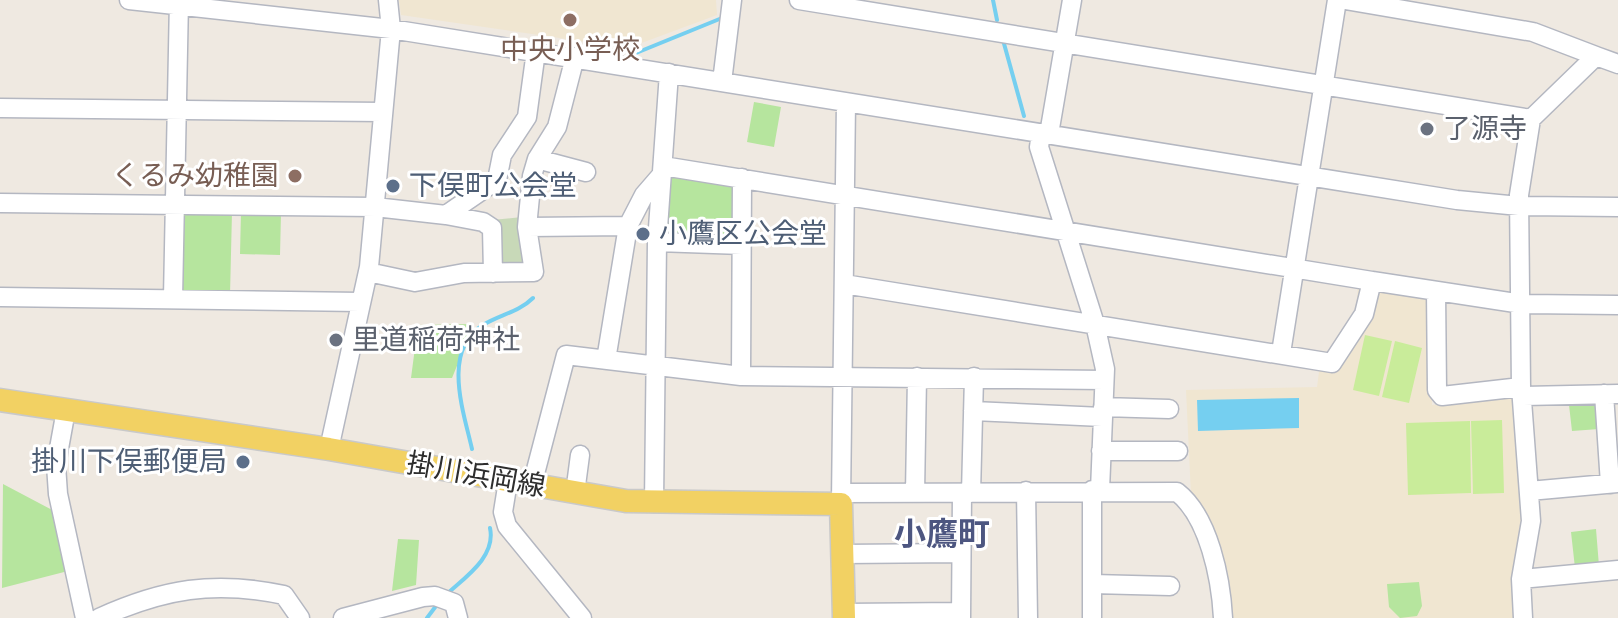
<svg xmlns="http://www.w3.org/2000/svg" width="1618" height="618" viewBox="0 0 1618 618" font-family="'Nunito Sans','Noto Sans JP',sans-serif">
  <rect width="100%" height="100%" fill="#efe9e1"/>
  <path fill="#f0e6d1" d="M399,0H716L717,15L628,48L401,15Z
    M1358,287L1432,300V405L1514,398L1522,512L1513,573L1516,618H1229L1191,495L1186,390L1317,387L1319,372L1356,312Z"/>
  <path fill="#b6e59e" d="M754,102L781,107L774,147L747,142Z
    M672,175L733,183L736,237L662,234L668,177Z
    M188,210L232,212L230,295L186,293L180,288L183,215Z
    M241,212L281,213L280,255L240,254Z
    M474,324L452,378H411L418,325Z
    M1569,405L1598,406L1599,429L1572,431Z
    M3,484L56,512L68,571L2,588Z
    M1596,529L1599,566L1575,568L1571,532Z
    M398,539L419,540L416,585L392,591Z
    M1419,582L1422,606L1417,616L1400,618L1389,607L1387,584Z"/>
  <path fill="#c8d9b8" d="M522,217L530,269L495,270L492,220Z"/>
  <path fill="#c9ec9a" d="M1365,335L1392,341L1379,396L1353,390Z
    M1395,341L1422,348L1409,403L1382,397Z
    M1502,420L1504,493L1473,494L1471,421Z
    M1470,421L1471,493L1408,495L1406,423Z"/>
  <path fill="#75cff0" d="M1299,398V428L1198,431L1197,400Z"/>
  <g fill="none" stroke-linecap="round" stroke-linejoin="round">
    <path stroke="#75cff0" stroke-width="4" d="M993,0L997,20
      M1003,40L1024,116
      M636,53L722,18
      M472,449C464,413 441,350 483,325C499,315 519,312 533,298
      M448,593C467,576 496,556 490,528
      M427,618L439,602"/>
    <defs>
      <path id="minor" d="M129,0L391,29L1457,200L1519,206L1618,207
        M799,0L1531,119
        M1345,0L1533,32L1596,56L1531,119L1519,195L1521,387L1531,521L1521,579L1523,618
        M1596,56L1618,64
        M722,82L732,0
        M0,108L383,112
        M1041,133L1039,147L1095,324L1105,369L1100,490
        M1049,134L1072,0
        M537,159L586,172
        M663,166L1372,281
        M0,203L375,207L446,215L497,180L502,155L527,117L536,51
        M446,215L483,222L492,228L493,273
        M527,227L628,226L644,195L663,173
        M657,242L742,245
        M368,272L415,282L464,273L534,272L527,227L532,176L537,159L557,127L575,57
        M844,284L1332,363L1364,314L1372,281L1522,304L1618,305
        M1436,291L1437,390L1442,396L1521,387
        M0,297L360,302
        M173,298L179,0
        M1281,353L1337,0
        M606,360L628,226
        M741,376L742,178
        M1604,394L1610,484
        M1522,396L1618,394
        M1103,407L1169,409
        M66,410L56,465L58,494L85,618
        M973,411L1102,417
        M329,449L369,267L391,29L388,0
        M1101,451H1178
        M508,481L503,512L507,526L582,618
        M532,485L566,355L741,376L1104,380
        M1026,491L1028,618
        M1529,491L1618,483
        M575,493L580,455
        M841,493L1177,492C1209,517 1221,579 1223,618
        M915,493L917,377
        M971,493L974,377
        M841,501L846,102
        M654,503L657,242L669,73
        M842,554L961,553
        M1521,579L1618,570
        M1093,584L1170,586
        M844,613L961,612
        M99,618C163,589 214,580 284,595L300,618
        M343,618L423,597L435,596L454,603L458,618
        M961,618L962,493
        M1092,618V490"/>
      <path id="major" d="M0,400L329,449L626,501L841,504L844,618"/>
    </defs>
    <use href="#minor" stroke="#b4b7c1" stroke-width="21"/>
    <use href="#major" stroke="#c9c9c9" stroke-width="25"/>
    <use href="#minor" stroke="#fff" stroke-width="18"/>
    <use href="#major" stroke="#f2d163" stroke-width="22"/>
  </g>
  <g fill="#8d6e63" stroke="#fff" stroke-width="3">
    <circle cx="570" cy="20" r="8"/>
    <circle cx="295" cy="176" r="8"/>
  </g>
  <g fill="#6b7280" stroke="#fff" stroke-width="3">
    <circle cx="1427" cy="129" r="8"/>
    <circle cx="336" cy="340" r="8"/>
  </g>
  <g fill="#5c6f8a" stroke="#fff" stroke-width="3">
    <circle cx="393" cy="186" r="8"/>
    <circle cx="643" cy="234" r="8"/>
    <circle cx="243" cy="462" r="8"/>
  </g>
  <g text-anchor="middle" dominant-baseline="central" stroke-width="6" stroke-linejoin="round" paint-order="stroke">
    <g font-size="28" fill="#785e54" stroke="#fff">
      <text x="570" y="50">中央小学校</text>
      <text x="279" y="176" text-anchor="end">くるみ幼稚園</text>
    </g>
    <g font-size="28" fill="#5b616d" stroke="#fff" text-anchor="start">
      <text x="1443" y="129">了源寺</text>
      <text x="352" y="340">里道稲荷神社</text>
    </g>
    <g font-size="28" fill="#4e5e75" stroke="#fff" text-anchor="start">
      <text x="409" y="186">下俣町公会堂</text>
      <text x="659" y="234">小鷹区公会堂</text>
      <text x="227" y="462" text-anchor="end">掛川下俣郵便局</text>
    </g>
    <g font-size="28" fill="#2e2e2e" stroke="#fff">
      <text transform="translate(476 475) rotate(10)">掛川浜岡線</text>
    </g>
    <g font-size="32" font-weight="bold" fill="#4d5680" stroke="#fff">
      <text x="942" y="534">小鷹町</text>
    </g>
  </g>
</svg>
